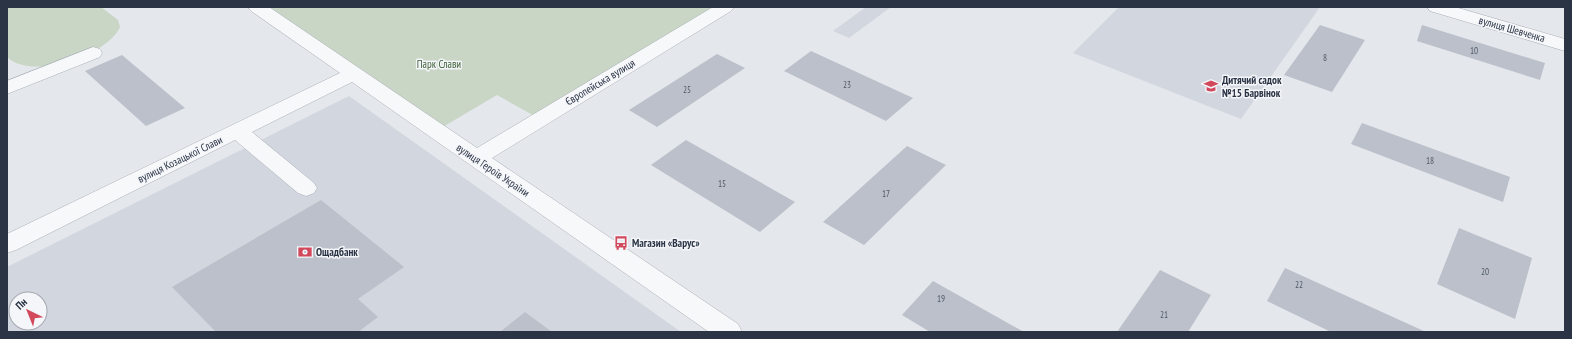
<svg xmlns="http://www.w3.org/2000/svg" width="1572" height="339" viewBox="0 0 1572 339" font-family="'PT Sans Narrow',sans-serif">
  <rect width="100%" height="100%" fill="#e4e7ec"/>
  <path fill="#d2d6de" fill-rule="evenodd" d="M866,7H891L849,38L833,31Z
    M1119,7H1320L1241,119L1073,53Z
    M349,96L681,332H7V267ZM16,299H40V323H16Z"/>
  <path fill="#c9d6c5" d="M7,7H101L118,20L120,27C107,56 31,81 7,57Z
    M257,7H725L540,119L497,95L436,131Z"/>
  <path fill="#bbc0ca" d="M1320,25L1365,40L1332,92L1284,75Z
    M1422,25L1545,63L1540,80L1417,41Z
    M811,51L913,98L886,121L784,71Z
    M717,54L745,68L657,127L629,110Z
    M122,55L185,108L146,126L85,71Z
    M1362,123L1510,177L1503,202L1351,144Z
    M686,140L795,202L760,232L651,165Z
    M907,146L946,165L864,245L823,222Z
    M321,200L404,267L358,299L378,317L358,332H216L172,287Z
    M1459,228L1532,258L1515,319L1437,284Z
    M1285,268L1426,332H1331L1267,301Z
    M1160,270L1211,295L1188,332H1117Z
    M933,281L1024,332H930L902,315Z
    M525,312L552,332H500Z"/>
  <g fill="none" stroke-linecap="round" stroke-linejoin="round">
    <defs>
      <path id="minor" d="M248,7H269L477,148L713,7H734L731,11L492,158L738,324L742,332H709L352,82L252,132L314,183L317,188L314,193L306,196L298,193L235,140L16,250L7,253V234L340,73L251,11Z
        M1427,7H1455L1565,39V51L1430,11Z
        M93,47L100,49L102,53L100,57L7,94V81Z"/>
    </defs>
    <use href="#minor" stroke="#a9aeb7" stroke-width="1"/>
    <use href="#minor" fill="#f7f8fa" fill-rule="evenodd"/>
  </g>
  <defs>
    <symbol id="school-bare" viewBox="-9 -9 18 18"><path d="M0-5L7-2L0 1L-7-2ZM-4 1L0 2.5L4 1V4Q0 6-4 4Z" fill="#d1495b" stroke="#f4f6f9" stroke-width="2.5" paint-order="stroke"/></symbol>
    <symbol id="bus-bare" viewBox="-9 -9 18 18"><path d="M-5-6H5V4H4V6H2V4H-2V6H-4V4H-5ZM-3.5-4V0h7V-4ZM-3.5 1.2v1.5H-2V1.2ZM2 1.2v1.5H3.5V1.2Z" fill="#d1495b" stroke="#f4f6f9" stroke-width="2.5" paint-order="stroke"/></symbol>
    <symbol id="bank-bare" viewBox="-9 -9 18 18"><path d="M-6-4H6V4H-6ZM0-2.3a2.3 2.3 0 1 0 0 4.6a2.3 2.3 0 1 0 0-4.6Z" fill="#d1495b" stroke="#f4f6f9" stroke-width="2.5" paint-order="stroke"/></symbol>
  </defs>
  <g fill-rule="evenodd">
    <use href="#school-bare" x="1201" y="76" width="20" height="20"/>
    <use href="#bus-bare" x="611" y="233" width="20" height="20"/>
    <use href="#bank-bare" x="295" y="242" width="20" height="20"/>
  </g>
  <g text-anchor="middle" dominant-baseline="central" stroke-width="3" stroke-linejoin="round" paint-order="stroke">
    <g font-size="9" fill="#4f5766">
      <text x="1474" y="50">10</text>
      <text x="1325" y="57">8</text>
      <text x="847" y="84">23</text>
      <text x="687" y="89">25</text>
      <text x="1430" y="160">18</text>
      <text x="722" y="183">15</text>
      <text x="886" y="193">17</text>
      <text x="1485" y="271">20</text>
      <text x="1299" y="284">22</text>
      <text x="941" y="298">19</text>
      <text x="1164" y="314">21</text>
    </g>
    <g font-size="11" fill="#2b3445" stroke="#f4f6f9">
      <text transform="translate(1512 29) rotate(16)">вулиця Шевченка</text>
      <text transform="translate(600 82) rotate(-31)">Європейська вулиця</text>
      <text transform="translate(180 159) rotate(-26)">вулиця Козацької Слави</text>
      <text transform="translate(493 170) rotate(34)">вулиця Героїв України</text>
    </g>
    <g font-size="11" fill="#3f6138" stroke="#f4f6f9">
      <text x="439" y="64">Парк Слави</text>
    </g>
    <g font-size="11" font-weight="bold" fill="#2b3445" stroke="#f4f6f9" text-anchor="start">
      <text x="1222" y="80">Дитячий садок<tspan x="1222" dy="13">№15 Барвінок</tspan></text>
      <text x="632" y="243">Магазин «Варус»</text>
      <text x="316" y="252">Ощадбанк</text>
    </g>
  </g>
  <rect width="1572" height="339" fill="none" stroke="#2b3445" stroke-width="16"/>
  <g transform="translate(28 311) rotate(317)"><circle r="19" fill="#f4f6f9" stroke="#a4a8b1"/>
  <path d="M0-3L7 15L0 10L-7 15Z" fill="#d1495b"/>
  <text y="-6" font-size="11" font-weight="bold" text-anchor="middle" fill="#2b3445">Пн</text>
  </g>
</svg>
